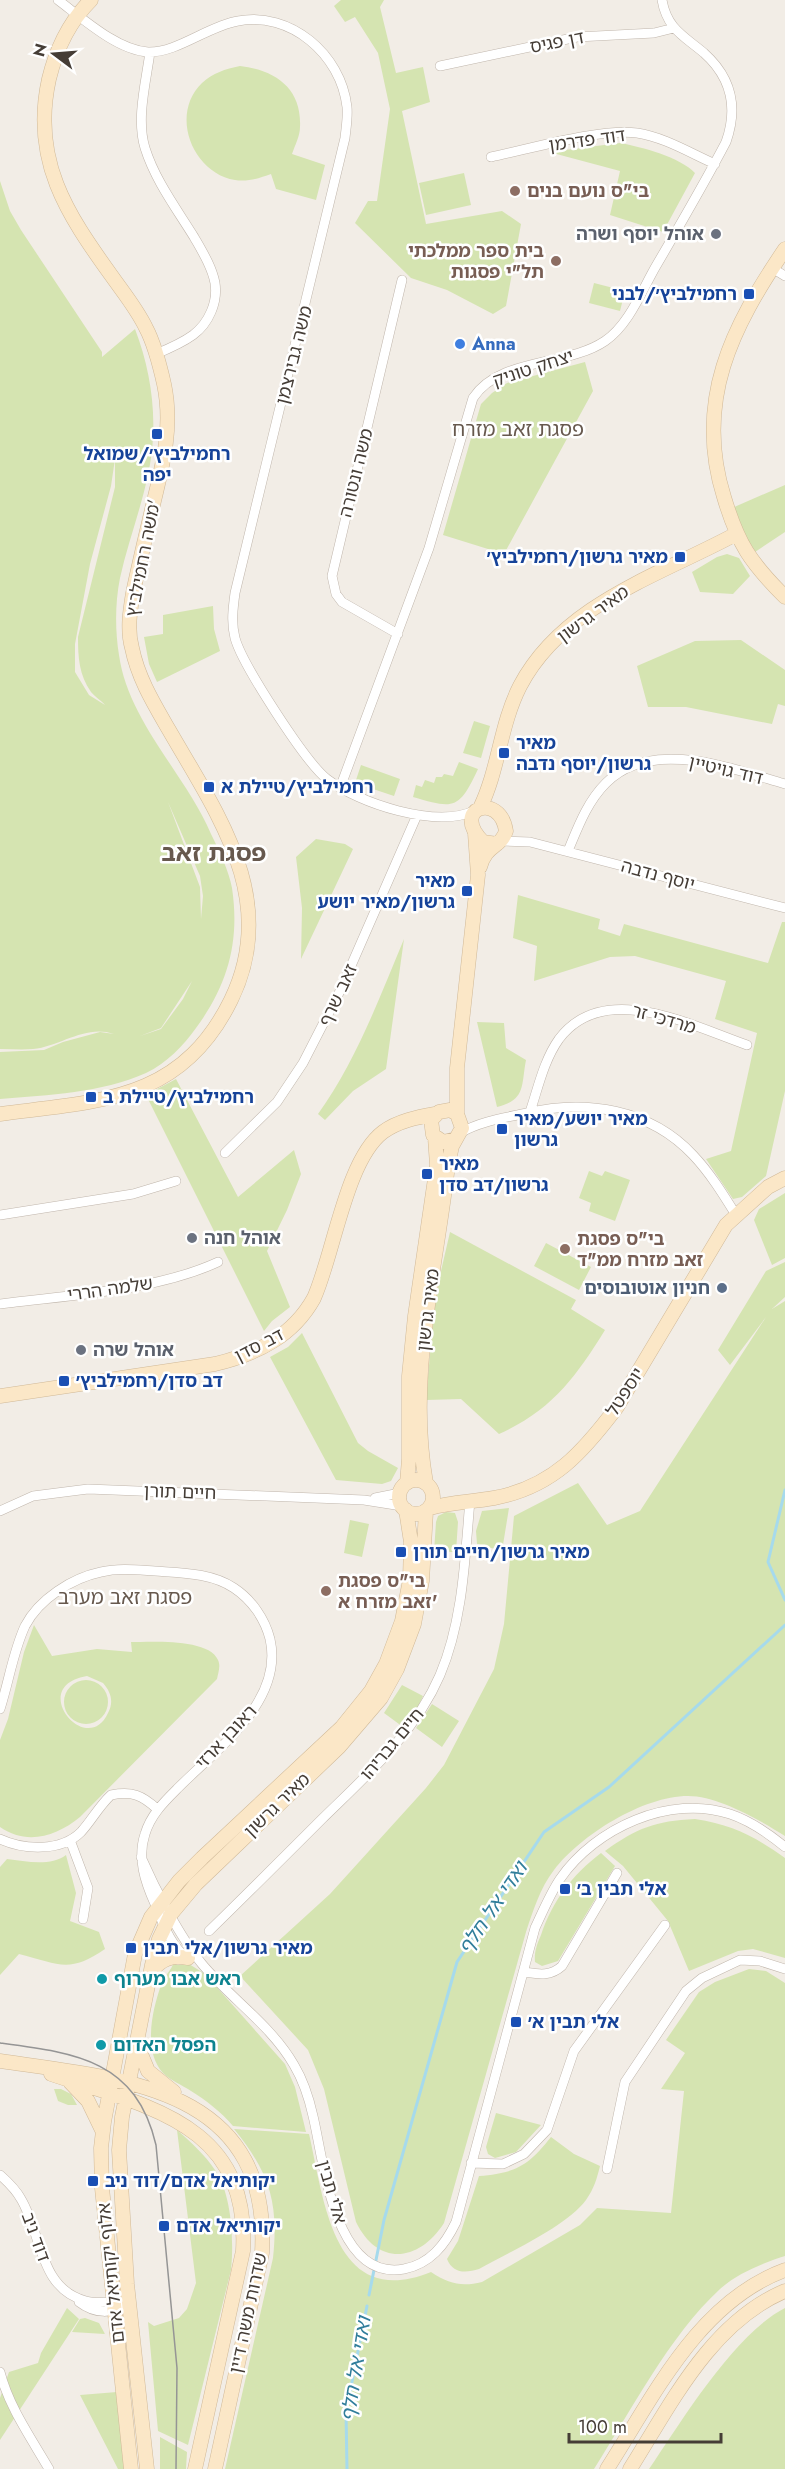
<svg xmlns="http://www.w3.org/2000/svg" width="785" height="2469" viewBox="0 0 785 2469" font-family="Jost,'Noto Sans Hebrew',sans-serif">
  <rect width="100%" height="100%" fill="#f2ede6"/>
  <path fill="#d5e4b1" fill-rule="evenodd" d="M341,0H384L380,7L396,73L423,67L430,102L402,111L426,224L502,211L521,224L506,306L493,314L447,290L411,278L355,223L368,201H377L390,109L378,53L355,17L345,22L334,6Z
    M240,66C275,70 302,88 300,127C300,136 295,145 292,154L325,165L316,200L276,189L271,174C260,178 248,182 235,180C193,173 169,115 202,83C213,73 225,69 240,66Z
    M620,143C642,147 680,157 695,173L663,232L610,215L620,171L549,152Z
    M464,173L471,205L426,215L419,183Z
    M0,181L10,211L21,230L102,352V357L135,329C148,363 155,400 153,437C151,485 130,532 120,578C115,603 115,630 119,655C128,721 186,775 211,834C219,850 229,871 232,888C240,941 228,985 196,1028C183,1046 167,1063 146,1073C101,1093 49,1095 0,1099V1052L44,1050L63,1042L100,1032L114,1034C86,1024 61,1046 33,1049C22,1050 11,1049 0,1049ZM115,459V487L78,637C78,657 79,675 91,692C95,697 102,701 105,705L89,695L75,672V644L90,564L111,486ZM168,802L200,876L203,896L201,919L200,887ZM192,981L183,999L161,1029L140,1036L161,1028Z
    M594,283L625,291L620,311L589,303Z
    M585,362L593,391L504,554L443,535L481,404L492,393L507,383Z
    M785,485V532L752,554L732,508Z
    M727,554L739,558L750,576L733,594L700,592L692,572L717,557Z
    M213,606L214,629L220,651L157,682L149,664L144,637L163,634V615Z
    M741,640L785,670V706L778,704L772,724L686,707H648L637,666L695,641Z
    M474,721L490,726L481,758L463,753Z
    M459,762L478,769C459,810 454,809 413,797L416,785L422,787L425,780L434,783L436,777H442L444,774L453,776Z
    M361,765L400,779L394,796L355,783Z
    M316,839L345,844L353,849L301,959L302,908L296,857Z
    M518,895L600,919L598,929L620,936L624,924L768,963L782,922H785V1091L766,1176L742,1197L733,1199L706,1159L731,1151L757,1033L715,1019L726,981L635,956L610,957L534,981L537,946L513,938Z
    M404,939L386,1069L353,1091L325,1120L318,1114C356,1061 379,999 404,939Z
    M477,1022L504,1023L506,1048L526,1060C521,1086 526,1100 497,1107Z
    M176,1079L238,1197L294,1150L301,1174L287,1210L267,1251L290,1307L272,1321L264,1331L146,1095Z
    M589,1171L602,1176L605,1171L630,1180L615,1221L589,1211L591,1203L579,1198Z
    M785,1193V1258L772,1265L754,1220L759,1209Z
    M450,1232L576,1300L571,1309L605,1330C576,1377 551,1411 499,1434L461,1399L426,1400L435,1297Z
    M546,1243L591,1267L579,1290L534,1266Z
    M785,1262V1297L772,1309L785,1301V1836C760,1820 718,1796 688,1796C643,1796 581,1835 554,1870C540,1888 533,1911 526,1932L444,2223C419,2262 378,2267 356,2222L324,2089L308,2050L240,1976L330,1894L426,1788L444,1765L494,1669L504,1624L514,1516L578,1483L607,1525L640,1511L766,1317L730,1365L718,1350L766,1271Z
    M302,1333L358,1443L368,1451L398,1468L391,1481L382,1484L336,1480L270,1357L288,1347Z
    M509,1508L502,1551L477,1544L476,1531L482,1511Z
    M446,1512L455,1513L458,1522L456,1552H434L436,1522L438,1516Z
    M350,1520L369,1524L362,1557L344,1553Z
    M34,1625L52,1656L97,1649L132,1652L131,1642C150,1642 209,1638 218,1660C221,1666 218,1673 217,1679L80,1817C57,1836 27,1846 0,1827V1740L8,1719L24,1652ZM87,1676L103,1683C111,1692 114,1702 108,1713C87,1759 26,1686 87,1676Z
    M64 1702a22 22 0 1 1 44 0a22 22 0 1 1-44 0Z
    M402,1685L423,1696L417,1709L403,1727L384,1713Z
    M432,1704L459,1721L442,1747L416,1728Z
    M695,1819C733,1825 754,1836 785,1858V1958L753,1949L738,1951L689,1971L668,1921L623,1866L605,1851C637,1828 655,1821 695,1819Z
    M601,1853L615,1866L558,1961L542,1966L535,1962C534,1952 537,1944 541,1935C553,1900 572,1875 601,1853Z
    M66,1855L76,1893L70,1921L99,1932L105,1949C69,1974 59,1964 19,1954L0,1975V1867L7,1859C25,1861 50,1867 66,1855Z
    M174,1962L177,1965L189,1964L205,1974L285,2064L295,2087L306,2132L233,2126C220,2111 207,2101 191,2091C182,2085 170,2080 163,2073C143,2051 152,2011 161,1985C164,1976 171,1971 174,1962Z
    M749,1969L766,1971L785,1983V2256C763,2263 738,2273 720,2289C669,2336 631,2411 594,2469H225L273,2258C279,2202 269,2172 234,2129L309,2134C324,2199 333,2312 431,2272C449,2284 462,2287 482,2282L580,2225L597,2208L671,2213L684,2091L661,2089L685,2053L666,2040L699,1992L715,1982Z
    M61,2089L71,2094L77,2105H68L58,2101L54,2089Z
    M496,2113L541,2125L516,2152L495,2158L488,2154L486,2147Z
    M177,2130C191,2142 205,2155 215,2170C232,2194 234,2242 231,2270L188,2445L158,2431L148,2322L154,2326L179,2318L187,2309L196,2283Z
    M551,2137L574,2154L600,2166C597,2178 594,2189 586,2200C566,2227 509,2252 479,2269C466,2273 453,2274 447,2259L458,2241L479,2176C516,2173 528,2166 551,2137Z
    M67,2308L79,2319L0,2440V2398L9,2372L38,2363L41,2353Z
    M785,2308V2469H649C681,2422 734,2334 785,2308Z
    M85,2318L99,2323L105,2334L72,2332L80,2319Z
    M117,2392L125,2469H118L80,2395Z
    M160,2437L187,2452L186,2469H160Z"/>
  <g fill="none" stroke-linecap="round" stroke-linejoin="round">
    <path stroke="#a6daec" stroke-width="3" d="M785,1490L768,1562L785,1600
      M369,2295L384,2220L457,1962L544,1832L609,1787L785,1625
      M347,2469L346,2412L367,2306"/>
    <defs>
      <path id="street" d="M58,0C82,18 117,50 148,52C177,53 208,26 238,21C290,11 341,54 347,107C348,117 346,128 345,138L235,593C233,608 231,623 235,638C242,664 306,763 327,779C360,804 435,828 474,811
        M150,52C146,82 136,119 145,148C155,180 176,208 194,237C202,251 212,267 215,283C218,302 209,323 193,335C182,343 168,349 156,354
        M440,66L577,37L654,33L674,28
        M491,157C530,149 600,128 637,133C664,137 690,153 715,164
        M772,268L785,276
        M398,634L342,602L336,594L332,576L402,280
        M340,788L429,548L473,398C500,357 567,367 605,341C629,325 642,290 656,266C680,225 704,184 726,142C738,108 732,78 704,53C684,36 667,29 662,0
        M502,841L530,842L785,908
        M568,851C578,827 587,802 606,783C651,737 733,769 785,784
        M530,1112C538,1088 544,1060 559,1039C604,979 692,1026 747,1045
        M460,1133C481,1121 504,1118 527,1113C586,1099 650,1109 693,1155C710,1173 723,1194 736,1215
        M225,1153L277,1102L303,1063L340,991L417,815
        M0,1215L133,1194L176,1181
        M0,1304C69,1295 155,1291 218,1262
        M375,1498L395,1494L403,1487
        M0,1511L33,1496L88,1489L364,1500L402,1506
        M0,1709C9,1681 13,1652 25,1626C39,1599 72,1578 101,1572C119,1568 137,1570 155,1571C182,1573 212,1573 234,1588C252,1600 265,1619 270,1639C284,1701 218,1748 179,1787C165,1801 151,1814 145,1834C137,1858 145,1882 155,1904C162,1921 171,1948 188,1958
        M0,1839C24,1850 61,1852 81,1832C92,1820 99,1806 111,1795C132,1791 142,1795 157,1809
        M70,1840L88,1888L83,1919
        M141,1857C155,1889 180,1937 202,1964C231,1999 271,2025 294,2065C303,2080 309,2098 313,2116C324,2161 334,2282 404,2269C430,2264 445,2245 456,2222L535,1928C543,1911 550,1894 560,1879C595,1828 670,1794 730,1814C751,1821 768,1833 785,1847
        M209,1931C247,1894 285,1856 322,1819C367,1775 415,1733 440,1675C463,1621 465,1558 470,1500
        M523,1972C538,1974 550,1977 562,1966L617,1873
        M471,2163L503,2164L524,2154L547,2130L574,2051L665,1925
        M607,2169L625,2082L686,1991L702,1978L740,1960L760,1961L785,1969
        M0,2175C8,2182 16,2190 21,2199C42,2234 39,2289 86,2301C97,2304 107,2301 118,2303
        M79,2302C96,2315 111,2313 129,2305
        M0,2372C9,2407 31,2438 49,2469"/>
      <path id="secondary" d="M785,249C732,327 694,401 724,497C738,544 750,562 785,597
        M480,808C499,769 500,725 520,686C563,604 660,575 736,534
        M480,867C486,844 501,848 506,831C500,791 449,808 483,842L497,844
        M0,1114C99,1101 181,1102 231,1000C280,900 218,815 169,730C154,704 138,678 132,648C127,630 130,611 133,593C139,564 146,535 153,505C163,464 173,426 164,384C160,366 155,345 146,328C137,309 123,292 111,275C67,214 31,160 49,79C56,50 69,22 91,0
        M457,1114V1068L478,875L475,833
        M0,1396L215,1364C257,1354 293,1336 314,1298C334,1253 346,1160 383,1132C398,1121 418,1117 435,1114
        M399 1497a17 17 0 1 1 34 0a17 17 0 1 1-34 0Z
        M407,1483L409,1459V1376L415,1316L437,1165L435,1137
        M426,1483C407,1377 436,1271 448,1165L452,1146L462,1128L457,1114L450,1110L439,1112L431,1120L433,1135L443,1142L456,1139
        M430,1508C451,1502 472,1502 494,1498C553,1487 583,1452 617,1407L726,1225L768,1187L785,1178
        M151,1972C161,1959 172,1955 188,1958
        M138,2047L148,2071L174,2092
        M0,2061C124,2079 271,2087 262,2253L215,2469
        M51,2074C148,2107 250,2123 243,2251L195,2469
        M70,2082L88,2101L102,2130
        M131,2469L102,2188L101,2148L104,2122L135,1954L151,1917L179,1881L202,1858L342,1727L371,1691L386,1664L402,1621L410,1580L411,1542L406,1510
        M147,2469L127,2284L119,2150L122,2117L152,1965L159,1939L171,1914L196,1884L339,1747L381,1698L397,1669L414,1624L422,1581L426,1511
        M607,2469C654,2396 698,2302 785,2270
        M630,2469C671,2404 711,2322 785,2291"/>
    </defs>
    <use href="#street" stroke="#c0b6ac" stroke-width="10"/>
    <use href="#secondary" stroke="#d0b998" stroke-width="15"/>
    <use href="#street" stroke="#fff" stroke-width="9"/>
    <use href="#secondary" stroke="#fbe7c7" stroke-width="14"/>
    <path stroke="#959595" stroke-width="1.5" d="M0,2043C76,2053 136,2060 156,2145L177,2368L176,2469"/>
  </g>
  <g fill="#8d6e63" stroke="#fff" stroke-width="2">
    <circle cx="515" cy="191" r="6"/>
    <circle cx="556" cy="261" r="6"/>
    <circle cx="565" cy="1249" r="6"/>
    <circle cx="326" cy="1591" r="6"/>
  </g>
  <g fill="#6b7280" stroke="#fff" stroke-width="2">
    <circle cx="716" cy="234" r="6"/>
    <circle cx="192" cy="1238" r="6"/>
    <circle cx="81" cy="1350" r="6"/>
  </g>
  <g fill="#1a4fb4" stroke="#fff" stroke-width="2">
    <rect x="743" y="288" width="12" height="12" rx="3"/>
    <rect x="151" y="428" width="12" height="12" rx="3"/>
    <rect x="674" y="551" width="12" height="12" rx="3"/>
    <rect x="498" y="747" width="12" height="12" rx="3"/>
    <rect x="203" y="781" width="12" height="12" rx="3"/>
    <rect x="461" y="885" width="12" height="12" rx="3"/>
    <rect x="85" y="1091" width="12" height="12" rx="3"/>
    <rect x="496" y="1123" width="12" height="12" rx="3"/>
    <rect x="421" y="1168" width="12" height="12" rx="3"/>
    <rect x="58" y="1375" width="12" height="12" rx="3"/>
    <rect x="395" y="1546" width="12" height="12" rx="3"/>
    <rect x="559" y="1883" width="12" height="12" rx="3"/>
    <rect x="125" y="1942" width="12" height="12" rx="3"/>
    <rect x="510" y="2016" width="12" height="12" rx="3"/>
    <rect x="87" y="2175" width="12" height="12" rx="3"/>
    <rect x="158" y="2220" width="12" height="12" rx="3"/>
  </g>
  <circle fill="#3f7fe0" stroke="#fff" stroke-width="2" cx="460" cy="344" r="6"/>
  <circle fill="#5c6f8a" stroke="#fff" stroke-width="2" cx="722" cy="1288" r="6"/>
  <g fill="#0f9aa8" stroke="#fff" stroke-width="2">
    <circle cx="102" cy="1979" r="6"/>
    <circle cx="101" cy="2045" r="6"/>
  </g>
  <g text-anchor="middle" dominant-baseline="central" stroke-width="5" stroke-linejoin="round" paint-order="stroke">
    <g font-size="18" fill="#453d36" stroke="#fff">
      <text transform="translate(557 42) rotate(-11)">דן פגיס</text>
      <text transform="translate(587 140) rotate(-8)">דוד פדרמן</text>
      <text transform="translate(294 355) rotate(-76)">משה גבירצמן</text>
      <text transform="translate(533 368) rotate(-18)">יצחק טוניק</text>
      <text transform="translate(356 473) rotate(-76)">משה ונטורה</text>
      <text transform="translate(143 558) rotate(-79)">משה רחמילביץ'</text>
      <text transform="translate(593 614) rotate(-36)">מאיר גרשון</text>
      <text transform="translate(726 770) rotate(13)">דוד גויטיין</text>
      <text transform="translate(658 875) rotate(15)">יוסף נדבה</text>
      <text transform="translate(338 995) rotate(-65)">זאב שרף</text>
      <text transform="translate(664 1019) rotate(16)">מרדכי זר</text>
      <text transform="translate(110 1289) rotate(-8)">שלמה הררי</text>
      <text transform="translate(428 1310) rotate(-83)">מאיר גרשון</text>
      <text transform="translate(259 1345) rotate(-27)">דב סדן</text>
      <text transform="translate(625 1392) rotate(-57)">יוספטל</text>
      <text transform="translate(180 1492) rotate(2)">חיים תורן</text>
      <text transform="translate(226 1737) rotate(-47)">ראובן ארזי</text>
      <text transform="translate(392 1744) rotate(-50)">חיים גבריהו</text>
      <text transform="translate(277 1805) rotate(-44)">מאיר גרשון</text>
      <text transform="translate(332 2192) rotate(74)">אלי תבין</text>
      <text transform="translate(36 2237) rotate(70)">דוד ניב</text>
      <text transform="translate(111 2273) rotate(-96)">אלוף יקותיאל אדם</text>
      <text transform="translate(248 2313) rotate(-78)">שדרות משה דיין</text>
    </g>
    <g font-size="18" font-weight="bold" fill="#785e54" stroke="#fff" text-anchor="start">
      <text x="527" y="191">בי"ס נועם בנים</text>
      <text x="544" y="251" text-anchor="end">בית ספר ממלכתי<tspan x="544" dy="21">תל"י פסגות</tspan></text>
      <text x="577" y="1239">בי"ס פסגת<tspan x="577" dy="21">זאב מזרח ממ"ד</tspan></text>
      <text x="338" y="1581">בי"ס פסגת<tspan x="338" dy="21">זאב מזרח א'</tspan></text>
    </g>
    <g font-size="18" font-weight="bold" fill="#5b616d" stroke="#fff" text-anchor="start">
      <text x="704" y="234" text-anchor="end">אוהל יוסף ושרה</text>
      <text x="204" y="1238">אוהל חנה</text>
      <text x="93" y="1350">אוהל שרה</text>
    </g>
    <g font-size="18" font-weight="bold" fill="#164399" stroke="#fff" text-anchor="start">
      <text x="737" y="294" text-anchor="end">רחמילביץ׳/לבני</text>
      <text x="157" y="454" text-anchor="middle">רחמילביץ׳/שמואל<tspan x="157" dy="21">יפה</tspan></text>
      <text x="668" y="557" text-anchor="end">מאיר גרשון/רחמילביץ׳</text>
      <text x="516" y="743">מאיר<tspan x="516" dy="21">גרשון/יוסף נדבה</tspan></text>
      <text x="221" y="787">רחמילביץ/טיילת א</text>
      <text x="455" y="881" text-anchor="end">מאיר<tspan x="455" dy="21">גרשון/מאיר יושע</tspan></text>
      <text x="103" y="1097">רחמילביץ/טיילת ב</text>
      <text x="514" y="1119">מאיר יושע/מאיר<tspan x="514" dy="21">גרשון</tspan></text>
      <text x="439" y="1164">מאיר<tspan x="439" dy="21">גרשון/דב סדן</tspan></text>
      <text x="76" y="1381">דב סדן/רחמילביץ׳</text>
      <text x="413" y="1552">מאיר גרשון/חיים תורן</text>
      <text x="577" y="1889">אלי תבין ב׳</text>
      <text x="143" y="1948">מאיר גרשון/אלי תבין</text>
      <text x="528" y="2022">אלי תבין א׳</text>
      <text x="105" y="2181">יקותיאל אדם/דוד ניב</text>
      <text x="176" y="2226">יקותיאל אדם</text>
    </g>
    <g font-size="18" font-weight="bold" fill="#366cbe" stroke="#fff" text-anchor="start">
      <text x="472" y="344">Anna</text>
    </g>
    <g font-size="18" font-weight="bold" fill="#4e5e75" stroke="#fff" text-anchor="end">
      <text x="710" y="1288">חניון אוטובוסים</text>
    </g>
    <g font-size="18" font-weight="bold" fill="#0d838f" stroke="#fff" text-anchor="start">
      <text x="114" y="1979">ראש אבו מערוף</text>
      <text x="113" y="2045">הפסל האדום</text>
    </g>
    <g font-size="20" fill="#67594e" stroke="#fff">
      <text x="518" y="429">פסגת זאב מזרח</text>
      <text x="125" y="1597">פסגת זאב מערב</text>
    </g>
    <g font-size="20" font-style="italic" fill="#317e9b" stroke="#fff">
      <text transform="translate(493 1908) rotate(-56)">ואדי אל חלף</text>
      <text transform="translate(356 2369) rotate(-81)">ואדי אל חלף</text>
    </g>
    <g font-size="24" font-weight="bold" fill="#67594e" stroke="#fff">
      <text x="214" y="852">פסגת זאב</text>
    </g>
  </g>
  <g transform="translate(54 54) rotate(286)" stroke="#ffffff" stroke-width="4.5" paint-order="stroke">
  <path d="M0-4.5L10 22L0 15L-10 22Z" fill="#453d36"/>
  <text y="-9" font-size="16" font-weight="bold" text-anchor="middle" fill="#453d36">N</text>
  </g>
  <path d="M569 2433v9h152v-9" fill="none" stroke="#453d36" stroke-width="3"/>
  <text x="578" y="2433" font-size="18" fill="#453d36" stroke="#ffffff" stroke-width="4.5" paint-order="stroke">100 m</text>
</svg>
